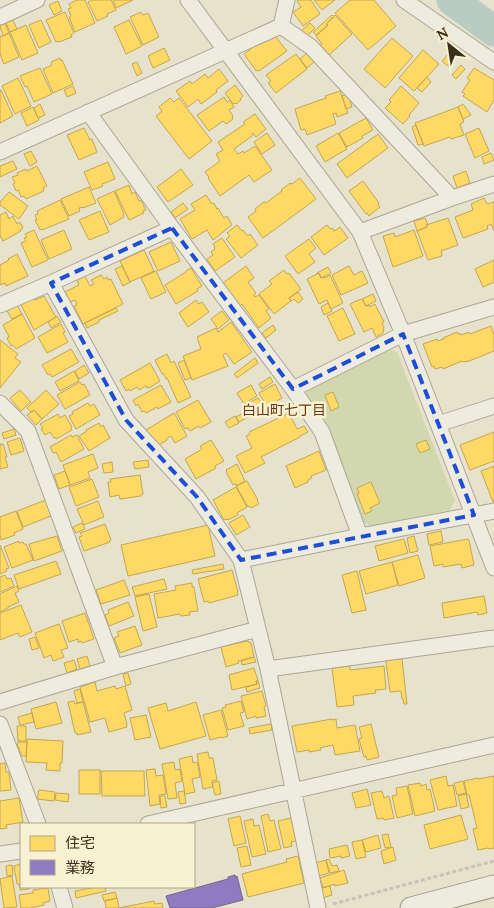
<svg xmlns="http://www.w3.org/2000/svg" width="494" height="908" viewBox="0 0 494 908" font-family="Lora,'Noto Sans JP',serif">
  <rect width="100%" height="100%" fill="#e6e2cc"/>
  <path fill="#d1d8ae" d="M390,349L397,352L455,501L450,510L371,526L363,522L326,424L306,397L308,389Z"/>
  <path fill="#ffd966" stroke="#c4a650" d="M77,0H85L95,23L75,32L69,17L71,16L68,9L71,8L69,4Z
    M92,0H111L116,10L107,14L108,16L97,21L88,2Z
    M113,0H133L116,8Z
    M298,0H311L320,14L303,26L293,12L301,7L297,1Z
    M314,0H335L322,10Z
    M350,0H374L396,26L368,50L335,13Z
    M58,1L62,11L54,15L49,5Z
    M65,12L74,33L71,35L72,37L59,42L58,41L56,42L46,20Z
    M141,12L143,15L148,13L159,37L143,45L130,17Z
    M332,15L334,17L326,24L328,25L316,35L313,32Z
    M335,15L352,34L329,55L320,45L322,44L316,36L328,25L326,24Z
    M13,20L17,29L10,32L6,23Z
    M41,20L51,42L39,48L29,25Z
    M129,20L142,46L126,54L114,27Z
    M5,23L9,33L3,36L0,26Z
    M310,23L315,28L306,37L301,31Z
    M26,25L38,53L22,60L10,32Z
    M9,33L19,57L4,64L0,54V35L1,37Z
    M275,36L287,51L259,71L258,70L256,71L244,54L265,38L268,41Z
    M392,38L413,56L385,88L364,69Z
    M164,48L170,60L153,68L148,56Z
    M423,50L439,64L414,91L399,78Z
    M308,52L315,61L307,68L300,59Z
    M296,54L307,69L276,93L268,83L271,81L266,75Z
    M448,54L454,59L448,66L442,61Z
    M60,58L61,61L62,60L73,84L53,93L43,69L52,65L51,62Z
    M137,62L142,73L137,76L132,64Z
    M461,65L465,69L456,79L452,75Z
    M40,68L52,94L34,102L27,86L25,87L20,76Z
    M474,68L494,80V100L487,112L463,96L465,94L462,92L470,80L467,78Z
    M219,69L228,81L216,90L217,92L201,104L198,99L188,107L176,91L190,81L192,84L205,74L208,78Z
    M427,77L431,82L422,92L417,88Z
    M18,78L31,106L15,114L2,86Z
    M235,85L243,96L240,99L241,100L236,104L235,103L233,104L225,93Z
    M73,86L76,93L67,97L64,90Z
    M401,86L419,103L409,115L410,116L403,124L385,108L391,102L389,100Z
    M0,90H1L13,116L0,123Z
    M340,91L348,113L337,117L336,113L333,114L336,124L307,135L305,129L301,130L295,109L326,98L325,96Z
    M348,94L352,107L346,109L342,96Z
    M224,97L227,102L230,100L234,107L229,110L233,116L232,117L233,119L226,124L223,121L209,131L197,115Z
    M170,98L174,102L179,98L212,141L189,159L156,116L162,111L159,107Z
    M40,104L45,115L38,118L34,108Z
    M463,104L471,115L463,119L458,107Z
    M33,107L39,120L27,126L21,113Z
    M458,107L464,122L460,124L464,135L451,139L450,137L424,146L415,123Z
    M255,114L266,129L256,137L253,133L252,135V136L234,149L238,154L243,151L244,153L255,146L272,170L254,182L249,175L220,196L208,178L209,177L205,172L220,161L216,154L223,150L218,142L245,124L243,122Z
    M366,118L373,130L362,136L363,138L347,147L339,133Z
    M416,125L423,144L418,145L412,127Z
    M84,128L90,140L92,139L97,152L79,160L67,135Z
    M479,128L489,151L475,158L465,134Z
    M267,133L275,145L262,154L254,142Z
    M338,133L347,149L325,162L316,146Z
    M378,134L388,148L347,178L337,164Z
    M31,151L37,162L30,166L24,154Z
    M491,153L494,160L484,164L482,157Z
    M13,161L17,169L0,177V166Z
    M108,162L115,179L102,184L103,186L92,190L84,172Z
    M37,166L47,186L43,188L44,191L26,199L24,196L21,197L18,190L16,191L13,184L15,183L12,177L18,175L17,173L26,169L27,171Z
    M181,169L193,185L168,202L157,187Z
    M466,171L470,183L457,188L453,176Z
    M300,178L316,199L263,238L248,217L256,211L255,209L264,202L266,203L282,191L281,190L290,183L292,184Z
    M363,181L379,203L378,204L380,207L369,216L367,213L366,214L349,191Z
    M129,185L132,194L135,192L139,201L141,200L146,210L143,211L144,213L129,220L115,191Z
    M89,187L96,203L83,208V207L79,208L80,211L69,216L61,199Z
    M114,191L124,214L123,215L124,217L110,225L97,199Z
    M9,192L28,206L19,219L0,205V202Z
    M206,195L212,204L214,203L217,209L218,208L224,218L227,216L232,225L213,240L207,230L192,239L180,219L195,210L191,204Z
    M484,198L487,204L494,202V231L491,224L487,226L488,229L463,238L455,217L473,210L471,204Z
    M60,200L69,219L42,230L41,229L40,230L35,220H37L35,215L38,214L37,211Z
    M183,203L188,209L175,218L171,212Z
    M100,211L109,232L89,240L79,220Z
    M6,212L9,219L13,216L17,224L20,222L23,228L20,230L21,231L3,241L0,235V215Z
    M425,218L428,225H426L427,227L417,231L414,221Z
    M448,218L458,245L441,251L442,256L428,260L417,231L427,227L426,225Z
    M237,225L242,231L243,230L248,236L250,234L258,245L241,258L226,239L230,236L227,233Z
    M327,225L330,229L332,228L334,231L340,227L348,238L324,255L311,237Z
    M34,230L48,260L32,267L21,243L26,241L24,238L27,237L25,234Z
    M64,230L72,249L49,259L41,240Z
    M414,230L423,256L393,267L383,236L394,233L395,237Z
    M222,238L235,257L215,271L207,259L213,255L211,252L215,249L214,248L215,247L213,244Z
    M309,239L316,248L309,254L315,262L298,274L285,256Z
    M171,242L180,261L158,271L149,252Z
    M144,250L154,271L130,282L120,261Z
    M17,254L28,276L6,286L5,283L0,285V265L9,260L8,259Z
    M494,260V282L483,287L475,269Z
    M122,266L130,282L123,286L115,269Z
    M246,266L254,278L248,282L256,293L254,295L255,297L259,295L269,309L266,311L271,318L259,328L242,304L240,306L223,283Z
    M349,266L354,275L362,271L368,283L341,295L332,275Z
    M328,267L331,273L321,278L319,273L317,274V273Z
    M191,268L202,286L197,289L198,291L176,304L165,285L186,272V271Z
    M284,270L287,274L289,273L301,289L289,298L291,301L274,314L259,294L272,284L269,281Z
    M156,271L166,292L151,299L141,278Z
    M319,273L321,278L324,277L325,278L330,275L343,303L331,309L327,300L319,304L307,279Z
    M101,275L104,279L107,277L108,280L111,279L123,304L83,324L74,306L77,305L75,300L70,302L65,292L79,285L77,280L85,276L90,286L94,284L91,280Z
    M298,292L303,299L298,303L294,299L291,301L289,298Z
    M373,294L376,301L366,306L362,299Z
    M44,296L56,317L34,330L21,305L34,298L35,300Z
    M361,299L362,300H363L366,306L369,305L370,307L375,304L384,322L382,323L384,327L383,333L376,337L372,328L364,332L350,304Z
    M196,300L199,304L202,302L209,312L188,327L179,313Z
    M328,303L332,311L324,315L321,307Z
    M17,305L22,314L12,319L7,311Z
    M116,308L118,311L99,320V322L87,328L85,323Z
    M343,308L355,334L339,341L327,316Z
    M222,311L229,320L218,329L211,319Z
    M22,314L35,338L16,349L13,345L11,346L7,338L9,337L3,325Z
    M57,316L61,322L51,328L48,322Z
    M231,322L252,352L234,364L226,353L223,355L228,366L192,380L183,356L201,349L197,337L216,328L218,332Z
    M61,324L65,332L63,333L68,342L47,353L38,337Z
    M273,325L276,330L266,338L262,333Z
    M491,326L494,335V351L469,361L463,362L462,361L443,369L442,367L435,369L434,366L432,367L423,344L437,339V341L444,339L443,338L457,332L458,334L460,333L461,335L469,332L470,334Z
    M0,340L18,354L15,358L21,362L0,388Z
    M71,349L79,362L52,377L50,374L48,375L42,365Z
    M167,354L171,363L174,361L191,397L178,403L167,378L166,379L164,374H162L155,360Z
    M255,358L258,363L237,378L234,374Z
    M184,360L191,378L185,380L178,363Z
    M150,363L160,381L151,387L147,388L146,386L139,390L137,387L130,391L129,389L126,391L120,380Z
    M84,365L89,373L79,379L75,371Z
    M74,371L79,381L60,391L55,382Z
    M270,377L273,382L262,389L259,384Z
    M80,382L82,385L84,384L90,395L65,409L57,395Z
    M275,384L282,398L267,407L259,393Z
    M161,385L171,402L158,409L157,407L146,413L144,411L142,412L138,404L136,406L133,400Z
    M251,385L257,396L244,404L237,393Z
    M20,390L31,402L21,411L10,398Z
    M46,390L59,404L42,419L34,410L31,412L27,408Z
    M333,392L339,407L331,411L325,395Z
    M258,398L265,408L251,416L245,405Z
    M198,400L211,422L200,428L199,426L190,431L188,428L185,429L176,412Z
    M88,403L90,406L94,404L100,415L76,429L69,416L73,414L72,412Z
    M34,410L42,419L36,425L27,415Z
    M247,411L250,416L239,422L236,417Z
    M174,413L187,436L175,443L171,436L166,439L167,440L159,445L158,444L157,445L150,434L149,435L146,430Z
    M289,413L297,429L304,426L308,432L300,436V437L261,457L265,463L245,473L236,456L252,448L246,436L250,434L249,432Z
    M58,414L60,418L65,415L72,427L71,428L72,430L56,439L55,437L54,438L50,432L45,435L41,429L43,428L40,424Z
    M235,416L239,423L229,428L225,422Z
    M99,423L101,427L103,425L110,438L89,451L79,436L87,431L86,430Z
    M14,429L16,435L4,439L2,433Z
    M494,432V461L470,470L460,445Z
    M71,435L72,437L77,435L84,449L61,462L56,452L53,453L50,447Z
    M20,438L24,451L11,455L7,442Z
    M211,440L224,461L215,466L216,468L196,479L185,459L202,449L200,446Z
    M426,440L430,449L420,453L416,444Z
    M0,443V445L3,444L7,457H5L8,467L0,469Z
    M319,451L326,470L311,476L312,478L308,480V482L295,488L286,466Z
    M93,454L98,468L88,472L90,478L70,485L63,465Z
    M148,460L149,467L135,469L133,462Z
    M112,462L113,472L104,473L102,464Z
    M237,464L245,481L237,486L236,484L233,485L226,472L227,471L226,470Z
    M494,466V502H493L481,471Z
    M65,471L70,485L59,489L54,475Z
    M140,475L143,494L141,495V496L120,499L119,495L110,497L108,482H111L110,479Z
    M92,479L99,497L76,506L69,487Z
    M247,481L258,500L257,501L259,504L251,508L249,506L248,507L236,486Z
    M371,482L380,503L370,508L372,511L365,514L357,494L359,493L357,488Z
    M236,487L247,507L237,513L238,515L228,520L227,519L224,520L213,500Z
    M46,500L51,516L23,527L17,511Z
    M98,501L104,517L84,525L77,509Z
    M16,511L23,529L14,533L15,535L1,540L0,536V517Z
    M243,515L250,527L236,535L229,523Z
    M82,523L85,529L76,533L73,527Z
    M105,524L111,540L109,541L110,542L84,551L79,537L82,536L80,533Z
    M208,525L215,556L128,576L121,545Z
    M441,531L443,542L429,545L427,534Z
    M57,536L62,551L34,561L29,544Z
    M414,536L418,551L410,553L407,538Z
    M404,539L408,553L379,561L375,546Z
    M468,539L469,540L474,565L462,568L461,564L443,567V564L434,566L430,546Z
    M19,541V543L23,542L24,544H26L33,560L12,568L4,547Z
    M0,545L9,568L6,569L7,571L0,574Z
    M418,555L425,578L399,586L392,562Z
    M56,561L61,574L19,589L14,575Z
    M392,562L398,585L366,594L359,571Z
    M223,564L224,569L193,574L192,570Z
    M232,570L238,592H237L238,595L209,603L208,601L204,602L198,579Z
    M357,571L366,610L352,613L342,575Z
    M5,575L7,579L11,578L14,586L0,592V577Z
    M164,579L167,589L135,596L132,587Z
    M124,580L130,595L101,604L96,590Z
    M192,583V587H194L198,611L189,612L190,615L181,616L180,614L158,618L154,594L176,590L175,586Z
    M17,586L19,591L15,593L19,602L8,607V608L0,612V594Z
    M149,594L157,627L143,631L135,597Z
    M484,596L487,613L478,615L477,612L444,618L442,603Z
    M128,602L134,616L109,626L105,615L109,613L108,610Z
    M21,605L32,632L20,637L18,633L0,640V613Z
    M85,613L94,639L82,643L81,641L78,642V639L69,642L62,621Z
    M59,624L68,648L61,650L64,657L53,661L51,655L44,658L35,633Z
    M135,626L142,645L120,653L114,638L119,636L117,632Z
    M35,637L39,648L32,650L29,639Z
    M247,641L251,643L254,657L238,661L239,663L226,667L221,647Z
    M87,656L90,666L80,669L77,659Z
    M254,657L256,662L242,665L241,661Z
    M402,659L407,704H404L403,699H402L401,691L390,692L386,663L387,660Z
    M74,660L77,669L67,673L64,663Z
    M350,666V670L384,666L386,689L375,690L376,693L353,696L354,705L337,707L332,668Z
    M254,668L258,681H256L257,684L232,690L229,675Z
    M128,673L131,684L126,686L123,674Z
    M256,681H258L260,688L247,692L246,687L257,684Z
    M95,682L97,691L115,686L116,689L125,686L132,710L124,713L127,724H126L127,727L109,732L105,718L90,722L80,687Z
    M80,689L83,702L77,703L74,691Z
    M262,691L266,706L264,707L266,716L256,718V716L247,719L241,696Z
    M74,701L75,704L83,702L91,732L77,735V733H75L68,702Z
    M241,701L244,712L240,713L244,726L228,730L222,708L226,707L225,705Z
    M56,702L62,723L36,729L31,709Z
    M196,702L206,736L160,749L148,708L166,703L168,711Z
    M221,710L228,736L222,738L221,737L210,740L203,715Z
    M32,713L34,722L20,725L18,717Z
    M146,715L151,737L135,740L130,718Z
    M332,719V720L336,719L337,728L355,725L360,751L335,755L333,745L320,748L321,750L309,752V750L297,752L292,726Z
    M271,724L272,730L250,734L249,728Z
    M371,724L379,757L367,760L366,756L364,757L359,739L362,738L359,727Z
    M17,726H26V741H18Z
    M27,739L63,741L62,763H60V771L46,770L47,763L26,762Z
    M18,742H27L26,756H21V752L19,751V747H17Z
    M208,752L209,758H213L217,780L212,781L213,787L203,789L197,754Z
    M192,756L193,763L197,762L200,777L192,779L195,792L185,794L179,759Z
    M174,762L175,770L180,769L182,781L175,783L177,798L168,799L162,764Z
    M5,763L6,772H9L11,790L0,791V764Z
    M155,769L156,776L163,775L166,794L159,795L160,804L150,806L146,770Z
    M79,770H100V794H79Z
    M101,771H144L145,796H102Z
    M446,776L448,786L453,785L457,806L438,810L430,780Z
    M494,776V848L489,849L488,848L478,850L473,829L477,828L469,795H467L464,781L478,778V779Z
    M219,781L221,794L215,795L212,783Z
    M463,781L466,793L457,795L454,783Z
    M420,783L421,786L426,784L427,790L430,789L435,811L415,816L408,785Z
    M407,786L413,814L397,818L392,796L397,795L396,788Z
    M367,789L371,805L356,808L352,793Z
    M39,790L55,792L54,801L37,799Z
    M184,791L186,803L180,804L178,792Z
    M382,791L384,798L389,796L394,818L384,820L383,818L377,819L371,793Z
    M56,793L69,794L68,802L55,800Z
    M466,794L469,807L461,809L458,796Z
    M160,796H165L167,807L161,808Z
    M19,798L23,822L6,825L7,828L0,829V801Z
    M268,814L270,821L274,820L281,849L268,852L261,816Z
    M461,815L468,839L430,849L424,825Z
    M240,816L246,843L234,846L228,819Z
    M291,818L296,841L291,842L292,846L284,848L278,821Z
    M253,819L254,826L259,825L266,854L252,857L244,821Z
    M388,834L391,847L385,848L382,835Z
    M378,835L381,848L366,852L362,840Z
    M362,840L366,857L356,859L352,842Z
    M347,845L350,856L341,858V856L330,858L329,849Z
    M247,846L251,865L241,867L237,848Z
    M393,847L396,860L384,864L381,851Z
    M298,856L304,883L248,897L242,874L287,862L286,859Z
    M329,859L332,866L337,865L339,871L330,873L326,860Z
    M326,860L329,873L319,876L315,863Z
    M21,864V887H29V889L20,890L19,884H17L14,866Z
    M12,865L13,875L7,876L6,866Z
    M344,870L348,883L335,886V884L323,888L320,878Z
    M12,876L17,907L4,908L0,879Z
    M330,886L332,895L323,898L320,888Z
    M96,887H105L106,891L76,898L75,891Z
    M48,888L50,901L43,903L44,905L30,908H21L19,895L33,893V890Z
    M115,892L117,898L104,901L102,895Z
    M117,898L119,908L154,901L155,904L162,903L163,908H106L105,901Z"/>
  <path fill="#8e7cc3" stroke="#756591" d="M235,875L236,877L237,876L243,900L212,908H170L166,896L228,879V877Z"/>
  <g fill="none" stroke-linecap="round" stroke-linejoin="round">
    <path stroke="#b8ccc3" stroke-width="31" d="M452,0L494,31"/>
    <defs>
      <path id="minor" d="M188,0L360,232L403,334L494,568
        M404,0L494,62
        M0,17L37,0
        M281,26L287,0
        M88,112L172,228L293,389L322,432L360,536
        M0,152L281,26L311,47L452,198
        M360,232L452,198L494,184
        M51,283L126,420L197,497L241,560L268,669L318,908
        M0,305L51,283L172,228
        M293,389L403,334L494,307
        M0,403L28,431L115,667
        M438,424L494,406
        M241,560L360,536L494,511
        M268,669L494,638
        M0,702L115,667L258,629
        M0,724L38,824
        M148,824L494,745
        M0,854L21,851
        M59,887L65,908"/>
      <path id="secondary" d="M411,908L494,886"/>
    </defs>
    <use href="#minor" stroke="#aba695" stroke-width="17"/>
    <use href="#secondary" stroke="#9b9686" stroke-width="23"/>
    <path stroke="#c7c3b5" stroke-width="3" stroke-dasharray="4 2.5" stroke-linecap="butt" d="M333,904L494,861"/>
    <use href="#minor" stroke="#eeebdf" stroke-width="15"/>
    <use href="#secondary" stroke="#eeebdf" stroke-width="21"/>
  </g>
  <path fill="none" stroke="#1d4ed8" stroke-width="4" stroke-dasharray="10 6" stroke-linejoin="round" d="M172,228L293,389L403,334L474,515L241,560L197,497L126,420L51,283Z"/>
  <g text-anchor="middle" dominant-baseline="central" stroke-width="5" stroke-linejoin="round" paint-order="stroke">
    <g font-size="14" fill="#6a3619" stroke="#f8f2d2">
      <text x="284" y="410">白山町七丁目</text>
    </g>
  </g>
  <rect x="20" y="823" width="175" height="65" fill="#f8f2d2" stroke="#aca48a"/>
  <rect x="30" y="836" width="25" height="15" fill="#ffd966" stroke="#aca48a"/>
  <text x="65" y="848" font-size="15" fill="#3b301d">住宅</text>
  <rect x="30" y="860" width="25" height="15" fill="#8e7cc3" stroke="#aca48a"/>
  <text x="65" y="873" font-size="15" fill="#3b301d">業務</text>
  <g transform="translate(449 45) rotate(330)" stroke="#f8f2d2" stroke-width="4" paint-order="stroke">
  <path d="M0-4L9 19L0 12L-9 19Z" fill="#3b301d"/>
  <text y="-8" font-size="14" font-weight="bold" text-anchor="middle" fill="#3b301d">N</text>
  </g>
</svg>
